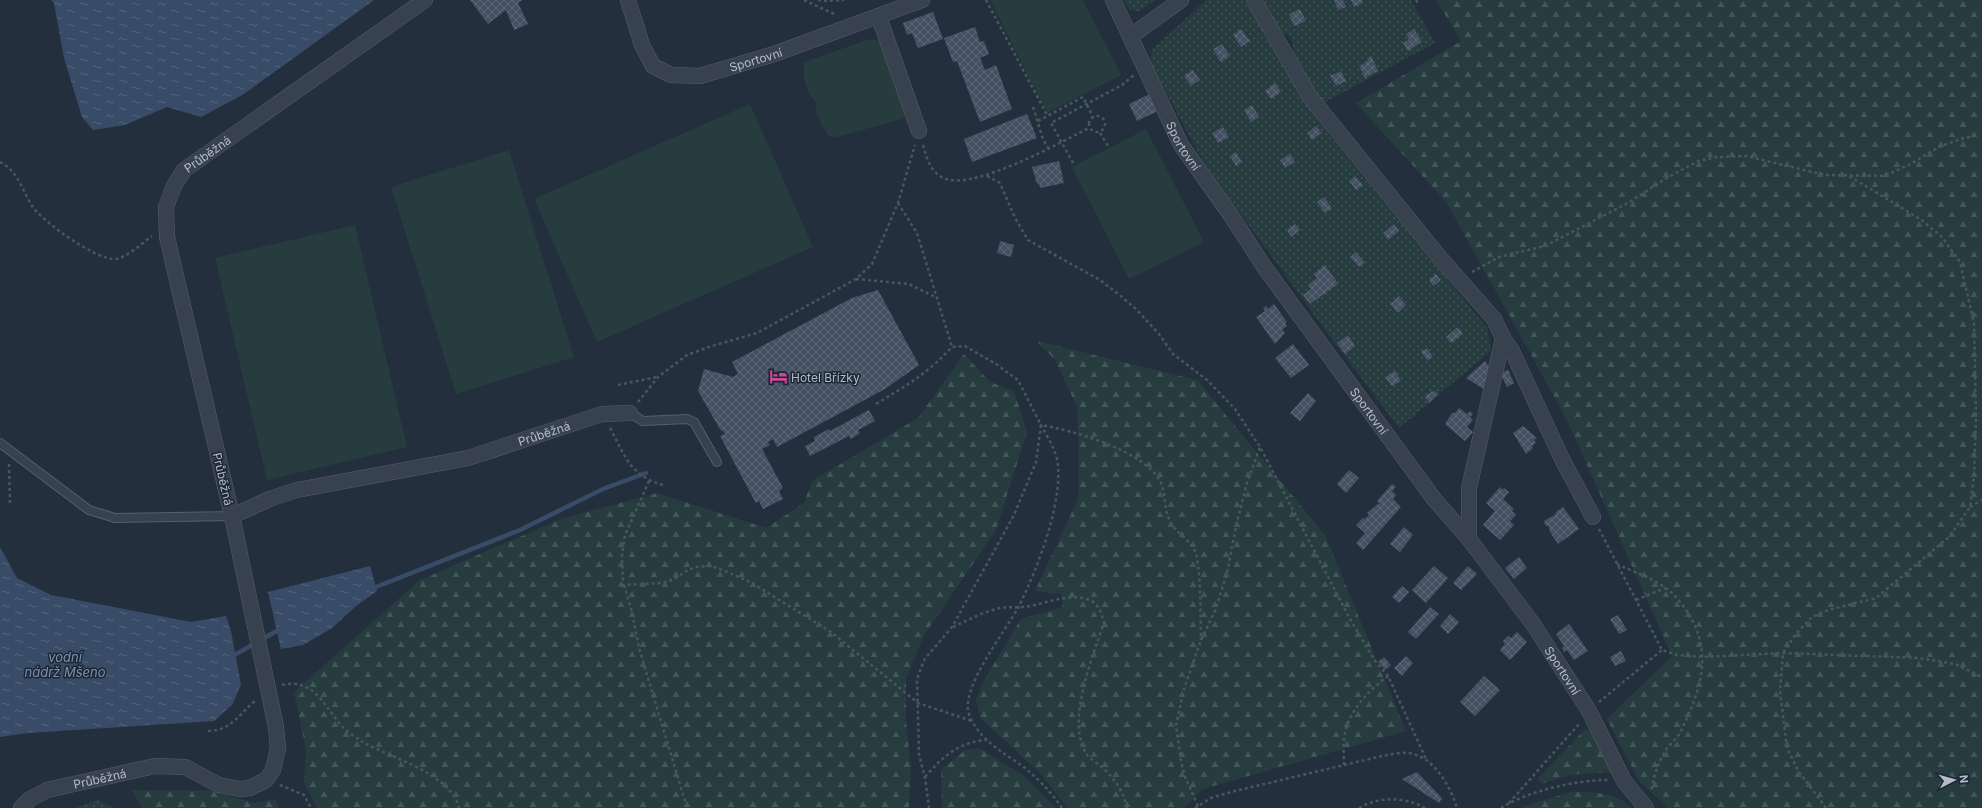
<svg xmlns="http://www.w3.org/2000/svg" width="1982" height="808" viewBox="0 0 1982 808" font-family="Inter,sans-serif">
  <defs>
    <pattern id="green-dots" width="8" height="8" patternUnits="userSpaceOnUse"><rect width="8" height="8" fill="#263c3f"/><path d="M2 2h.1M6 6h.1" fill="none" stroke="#435659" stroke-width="1.8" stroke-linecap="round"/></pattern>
    <pattern id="forest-firs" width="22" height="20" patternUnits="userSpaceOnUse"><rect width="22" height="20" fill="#263c3f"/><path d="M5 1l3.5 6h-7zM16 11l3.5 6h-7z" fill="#435659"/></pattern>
    <pattern id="water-ripples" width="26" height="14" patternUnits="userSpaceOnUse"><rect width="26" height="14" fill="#394c67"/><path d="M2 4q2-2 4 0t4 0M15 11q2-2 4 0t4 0" fill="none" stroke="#53647b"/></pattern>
    <pattern id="building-cross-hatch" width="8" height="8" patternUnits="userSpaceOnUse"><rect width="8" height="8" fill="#455162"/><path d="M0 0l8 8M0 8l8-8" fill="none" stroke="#5d6877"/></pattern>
  </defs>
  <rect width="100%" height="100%" fill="#242f3e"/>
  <path fill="url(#green-dots)" d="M1124,0H1156L1137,12L1129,9Z
    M1206,0H1245L1300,95L1326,131L1488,329L1491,351L1399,428L1315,316L1204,163L1150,62L1152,50Z
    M1263,0H1411L1435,43L1323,103L1294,57L1293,45L1288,34L1282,35Z
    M98,800L113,808H75Z"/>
  <path fill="url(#forest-firs)" d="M1436,0H1982V808H1668L1639,781L1607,719L1672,656L1567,420L1447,203L1356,103L1461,41Z
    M1037,341L1197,380L1325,535L1406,731L1203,789L1184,808H1067L1040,773L980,718L976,699L986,677L1021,619L1063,607L1061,594L1035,591L1078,499L1079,471L1077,407L1055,360Z
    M964,354L990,382L1014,391L1027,432L996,530L923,637L906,679V722L911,768L909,808H317L304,782L306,750L294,692L420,580L561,519L657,493L766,528L804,503L812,481L918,418Z
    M1589,729L1613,773C1586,772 1567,774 1542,784L1537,779L1584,730Z
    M980,748L1025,777L1056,808H942L941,770L965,750Z
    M132,790L212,791L254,803L275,799L279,808H142Z
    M1572,792C1592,792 1618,792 1631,808H1522L1533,803Z"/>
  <path fill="#263c3f" d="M990,0H1083L1121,75L1047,113Z
    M870,39L880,41L906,118L837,137H830C823,127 813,114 816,102C806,95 802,73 804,62Z
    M750,104L813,247L597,342L534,199Z
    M1146,129L1204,242L1129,279L1072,167Z
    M509,150L574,357L456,394L391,187Z
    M355,225L407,447L267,480L215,258Z"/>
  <path fill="url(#water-ripples)" d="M51,0H374L244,94L201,117L167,107L125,125L93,130L82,117L64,58L54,3Z
    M0,547L17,578L51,595L191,622L226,616L231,631L241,685L232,705L214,721L28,733L0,737Z
    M370,566L377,591L355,607L332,628L303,645L281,649L268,592Z"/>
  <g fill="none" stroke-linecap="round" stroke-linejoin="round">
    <path stroke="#394c67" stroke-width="4.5" d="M371,589L520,530L603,489L646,473
      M231,657L282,628"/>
  </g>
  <path fill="url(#building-cross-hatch)" d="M470,0H522L518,3L528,24L514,30L506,10L488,24Z
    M1334,0H1343L1346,7L1338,10Z
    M1351,0H1362L1363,3L1354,7Z
    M1300,9L1306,21L1294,26L1289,14Z
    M933,12L943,39L918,48L912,33L907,35L903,23Z
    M975,27L980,42L984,41L989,54L980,58L985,70L996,65L1012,109L980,122L957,61L953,62L944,38Z
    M1241,29L1250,41L1241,47L1233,35Z
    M1414,29L1422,42L1408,51L1403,43L1409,40L1406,34Z
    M1222,44L1230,56L1221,62L1213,49Z
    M1371,56L1378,71L1365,78L1359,66L1368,61L1367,59Z
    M1193,70L1200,80L1191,86L1184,76Z
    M1341,71L1346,81L1336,86L1330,76Z
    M1275,83L1281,92L1271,99L1265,91Z
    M1150,94L1158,111L1137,121L1129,104Z
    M1252,105L1259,117L1251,122L1244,110Z
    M1027,114L1037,138L972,162L964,139Z
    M1316,126L1322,133L1312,140L1307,133Z
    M1223,127L1229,137L1218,143L1212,133Z
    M1236,152L1242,162L1236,166L1230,156Z
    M1290,154L1295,162L1285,168L1280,160Z
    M1059,161L1064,183L1040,188L1039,183L1037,184L1032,167Z
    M1355,176L1363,185L1356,190L1349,181Z
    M1324,197L1332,208L1325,213L1317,202Z
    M1295,224L1300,230L1291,237L1287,230Z
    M1394,224L1399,231L1388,240L1383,233Z
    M1000,241L1014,245L1011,257L997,253Z
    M1356,252L1365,263L1359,267L1350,257Z
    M1325,265L1338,284L1310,304L1303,295L1311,289L1308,285L1317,278L1314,274Z
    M1436,274L1441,280L1433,286L1429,280Z
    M878,290L919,365L885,389L777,447L773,439L768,442L770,445L762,449L783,488L779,491L783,499L763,509L759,501L756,503L751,494L720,436L725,434L722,430L721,431L698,391L704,369L733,377L738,374L732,362L852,298Z
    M1399,296L1406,305L1398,313L1390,304Z
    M1274,304L1287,322L1285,323L1287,326L1282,330L1285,333L1275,344L1256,317L1265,311L1263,308L1266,306L1268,309Z
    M1458,327L1463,334L1451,343L1446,337Z
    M1348,335L1355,346L1345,354L1337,343Z
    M1293,344L1309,365L1291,378L1275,358Z
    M1427,348L1433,357L1428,361L1421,352Z
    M1485,361L1490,368L1485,390L1466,378Z
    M1508,370L1514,383L1507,387L1500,373Z
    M1395,371L1401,381L1392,386L1385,377Z
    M1432,391L1433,392L1435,391L1438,394L1429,403L1425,397Z
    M1308,393L1316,401L1300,421L1290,413Z
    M1459,408L1467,414L1470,411L1473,414L1470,417L1473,420L1467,427L1473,432L1465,441L1445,424L1452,413H1455Z
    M869,410L875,421L858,430L860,433L851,439L849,436L810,456L805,446L815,441L814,437L829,429L830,431Z
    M1523,426L1537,438L1534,440L1536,443L1532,446L1533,448L1526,454L1513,433Z
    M1349,470L1359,478L1346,493L1337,484Z
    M1392,484L1396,487L1392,491L1396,495L1393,499L1401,507L1363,550L1356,543L1365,533L1356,525L1363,518L1365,519L1369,515L1367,513L1379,503L1377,501Z
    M1500,487L1503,490L1504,488L1509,492L1503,499L1514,509L1512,511L1516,515L1510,521L1514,525L1500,540L1483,525L1495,511L1486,503Z
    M1563,507L1579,529L1558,544L1550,532L1549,527L1544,524L1545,520L1555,515L1556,512Z
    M1404,527L1413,535L1400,552L1390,544Z
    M1519,557L1527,568L1514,579L1505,568Z
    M1434,566L1448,578L1426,603L1412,590Z
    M1468,566L1477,574L1461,590L1453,583Z
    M1402,586L1409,592L1399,603L1392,597Z
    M1430,607L1439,614L1416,639L1408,632Z
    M1450,614L1459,622L1448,634L1440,626Z
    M1618,615L1627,630L1619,634L1610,619Z
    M1569,624L1588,651L1574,660L1567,650L1564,652L1562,648L1564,646L1556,634Z
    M1517,632L1527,642L1510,660L1500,650L1505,644L1503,641L1508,636L1511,638Z
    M1621,651L1626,661L1615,666L1610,657Z
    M1406,656L1413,663L1402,676L1394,668Z
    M1384,657L1391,665L1385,670L1378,662Z
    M1484,676L1500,690L1475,716L1460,702Z
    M1417,772L1442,798L1439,803L1402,779Z"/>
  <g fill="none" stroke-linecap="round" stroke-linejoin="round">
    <defs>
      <path id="service" d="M630,413L643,421L687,419L694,422L717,462
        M0,443L89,510L115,518L232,516"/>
      <g id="minor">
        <path id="s1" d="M628,0L642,45L653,66L671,75L700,76L774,54L922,0"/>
        <path id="s2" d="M1113,0L1181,145L1230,214L1265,268L1434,499L1469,539L1533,624L1589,711L1624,781L1646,808"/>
        <path d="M1254,0L1310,97L1441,259L1494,319L1503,338L1512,351L1562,459L1593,517"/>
        <path d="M879,17L919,131"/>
        <path d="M1131,36L1181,0"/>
        <path id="s3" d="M232,516L272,498L297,490L468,458L602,414L630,413"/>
        <path d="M1469,539V488L1503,338"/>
        <path id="s4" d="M21,808L30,799L47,790L155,766L185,767L219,785L240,789L250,788L266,780L273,770L278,748L276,727L232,516L167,237L166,207L174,186L184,170L425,0"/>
      </g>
    </defs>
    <use href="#service" stroke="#565f6c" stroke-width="10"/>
    <use href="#minor" stroke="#565f6c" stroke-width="16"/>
    <path stroke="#44595c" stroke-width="2.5" stroke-dasharray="3 3" stroke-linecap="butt" d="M804,0L836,15
      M818,0L824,1L844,0
      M986,0L1047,115
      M1416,0L1419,5
      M1033,107L1043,139L1048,148
      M1089 124a8 8 0 1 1 16 0a8 8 0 1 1-16 0Z
      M1038,121L1083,97L1093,117
      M1100,133L1108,146
      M923,145C927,159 931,174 946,179C977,189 1059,143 1089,128
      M0,162C18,171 22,190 32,206C42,221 97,261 116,259C128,257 142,243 152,236
      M1073,163L1051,123L1122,85L1134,75
      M987,176L1000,183L1015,218L1028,240L1100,280L1122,297L1136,309L1159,334L1173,354L1207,380L1235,409L1260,447L1350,619L1375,661L1388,676L1427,761
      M898,203L917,233L952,347
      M1472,272L1499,257L1545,246L1628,203L1665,179L1698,161L1717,157L1746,156L1825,175L1884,176L1909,165L1939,147L1960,139L1975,136
      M856,279L909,284L935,297
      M618,385L657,377
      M638,402L658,377L687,355L712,346L757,333L856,279L872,264L898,203L915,145
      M876,404C906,386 928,373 952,347L965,346L996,364L1018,380L1041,425L1036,462L1014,515L952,627L924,660L917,679L919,755L925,777L929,808
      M610,428C626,458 630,476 666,486
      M9,464L10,505
      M649,481L625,535L622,554L623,585L663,583L674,579L688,570L696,567L711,566L725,571L752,583L831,632L918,703L972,721
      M1970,507L1982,500
      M1599,529L1662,650L1677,655L1704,657L1783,653L1919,658L1955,664L1982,677
      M1617,564C1631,571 1647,576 1661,585C1672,591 1681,602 1688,613C1714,654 1700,692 1680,733C1677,738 1672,742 1668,747C1658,761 1654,775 1651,792
      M624,585L632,612L639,648L687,808
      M1636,600L1665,588
      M953,627C966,621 979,614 993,610C1003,606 1012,608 1023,607C1043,605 1066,593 1087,599C1098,602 1101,612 1104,622C1093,657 1064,724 1088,756C1092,760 1098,764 1102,767C1115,779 1123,791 1127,808
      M282,685C312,678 323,703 339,723C344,730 355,737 363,742C390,758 451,773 459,808
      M1599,702L1662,650
      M208,731C231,731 240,713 256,700
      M1344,765C1344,757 1343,748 1344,740C1346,713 1368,691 1388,676
      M925,777C943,756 959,742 987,740
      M280,785L304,795L311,808
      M1509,803L1580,723
      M1198,806L1185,777L1181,761L1176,725L1184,689L1201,640L1215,611L1227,573L1237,522L1247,483L1260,447
      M1062,808C1052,793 1039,780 1025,768C1005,753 978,740 969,714C960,687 1006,631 1019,606C1037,570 1067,494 1056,455C1052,444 1046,434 1041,425C1072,430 1148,452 1161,483C1166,495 1164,508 1169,519C1173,531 1188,538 1194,549C1202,565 1200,620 1201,640
      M1195,808L1211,798L1231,792L1382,756C1392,754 1404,751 1413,754C1435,759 1451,788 1457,808
      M1359,808C1379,796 1406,797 1425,808
      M1501,808C1528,791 1576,780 1608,780
      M1826,808L1799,772L1787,748L1780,691L1783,653L1795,635L1812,617L1828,610L1876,598L1949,537L1970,507L1974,477L1976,417L1974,323L1960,262L1941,236L1920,219L1849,176"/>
    <use href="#service" stroke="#38414e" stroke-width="8"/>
    <use href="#minor" stroke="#38414e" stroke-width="15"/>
  </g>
  <defs>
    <symbol id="hotel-bare" viewBox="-9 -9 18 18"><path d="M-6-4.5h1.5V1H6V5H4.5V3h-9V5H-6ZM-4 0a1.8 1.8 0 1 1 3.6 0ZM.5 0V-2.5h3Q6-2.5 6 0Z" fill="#d1479c" stroke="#1d2633" stroke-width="2.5" paint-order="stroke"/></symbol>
  </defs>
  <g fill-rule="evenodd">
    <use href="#hotel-bare" x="766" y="364" width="25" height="25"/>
  </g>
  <g text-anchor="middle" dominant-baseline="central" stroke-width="3" stroke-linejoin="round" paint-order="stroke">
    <g font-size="12" fill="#b4bcc9" stroke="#1d2633">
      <text stroke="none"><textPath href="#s1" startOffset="178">Sportovní</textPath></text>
      <text stroke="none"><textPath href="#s2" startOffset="162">Sportovní</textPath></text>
      <text stroke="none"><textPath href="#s4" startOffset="918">Průběžná</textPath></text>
      <text stroke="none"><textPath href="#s2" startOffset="486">Sportovní</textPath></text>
      <text stroke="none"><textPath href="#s3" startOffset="324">Průběžná</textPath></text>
      <text transform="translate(223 479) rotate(77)">Průběžná</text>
      <text stroke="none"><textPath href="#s2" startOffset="810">Sportovní</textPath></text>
      <text stroke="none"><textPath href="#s4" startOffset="86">Průběžná</textPath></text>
    </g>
    <g font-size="12" fill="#b4bcc9" stroke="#1d2633" text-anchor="start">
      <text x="791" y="377">Hotel Břízky</text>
    </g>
    <g font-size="13" font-style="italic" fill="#7c92b1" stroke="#1d2633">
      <text x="65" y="657">vodní<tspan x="65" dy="15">nádrž Mšeno</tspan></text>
    </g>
  </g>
  <g transform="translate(1954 780) rotate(84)" stroke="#1d2633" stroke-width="3" paint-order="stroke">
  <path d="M0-3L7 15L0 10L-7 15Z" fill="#b4bcc9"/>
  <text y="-6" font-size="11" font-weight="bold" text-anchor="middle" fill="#b4bcc9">N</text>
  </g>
</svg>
